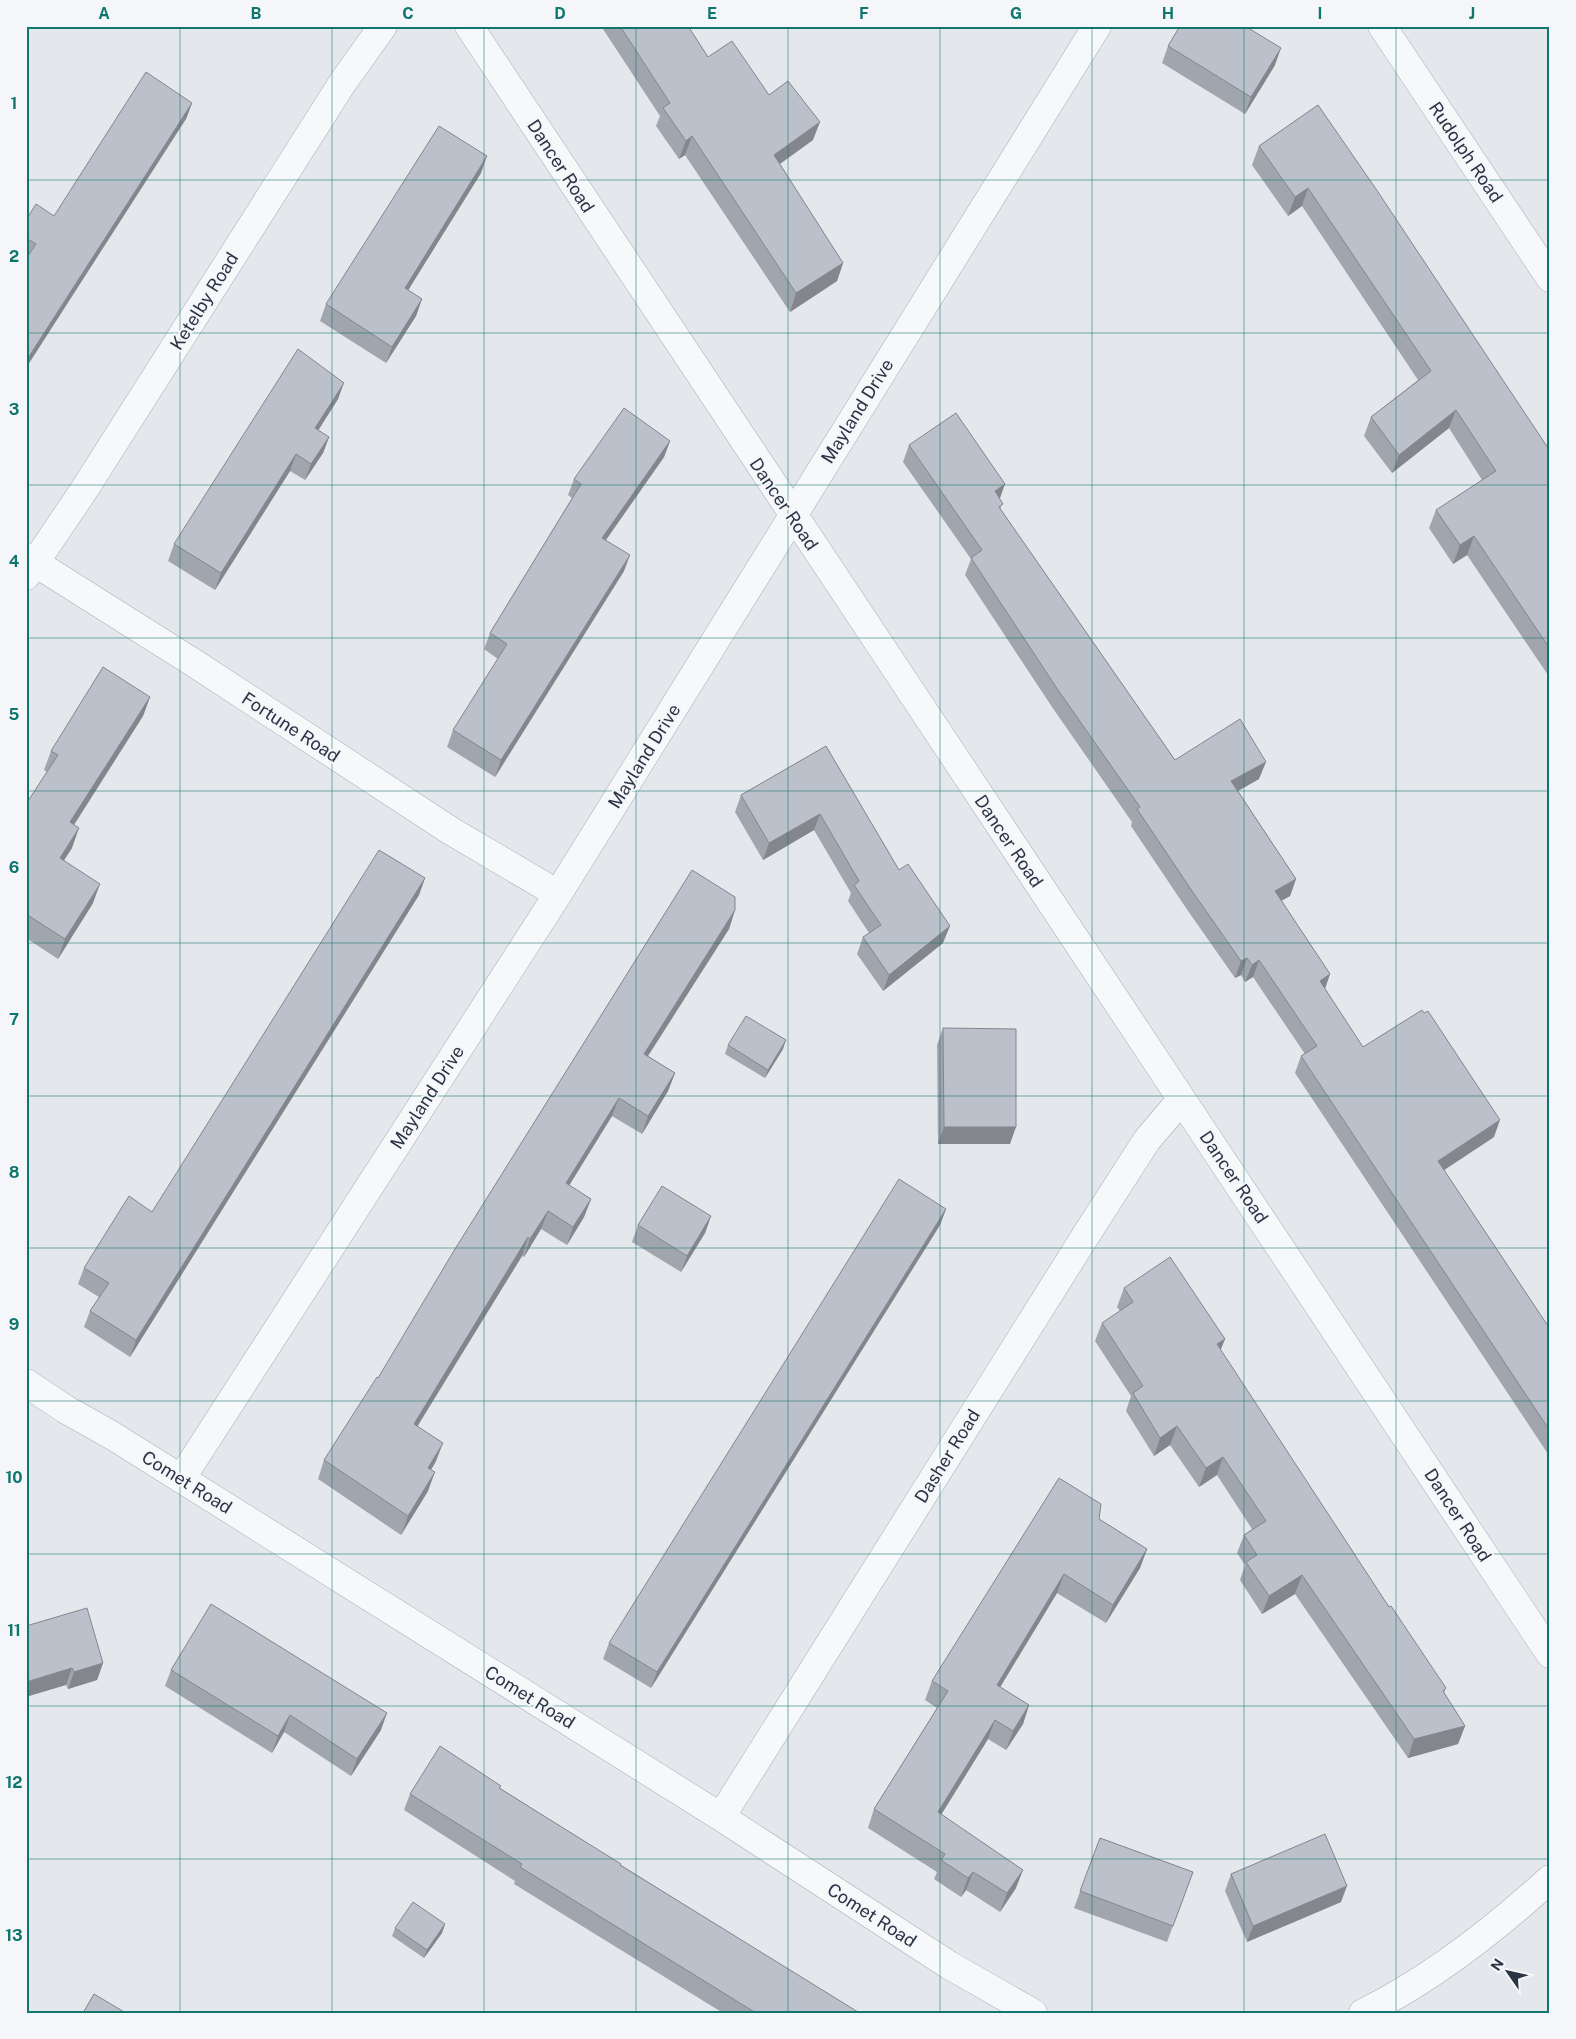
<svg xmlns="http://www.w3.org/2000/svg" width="1576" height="2039" viewBox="0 0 1576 2039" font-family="'Public Sans',sans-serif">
  <rect width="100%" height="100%" fill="#e4e7ec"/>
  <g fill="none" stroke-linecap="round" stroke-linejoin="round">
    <defs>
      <path id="minor" d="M469,26L1550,1654
        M1382,26L1550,278
        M26,557L194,663L451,831L558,894
        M26,576L84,490L343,82L383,26
        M26,1383L65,1409L113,1436L721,1817L949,1965L1033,2013
        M181,1479L558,894L1097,26
        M721,1817L1086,1235L1147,1140L1181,1100
        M1363,2013C1432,1979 1493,1931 1550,1879"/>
    </defs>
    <use href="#minor" stroke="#a9aeb7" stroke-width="29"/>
    <use href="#minor" stroke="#f7f8fa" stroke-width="28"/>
  </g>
  <path fill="#a1a5ae" d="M601,26H688L708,57L769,95L813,140L780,164L843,263L837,281L790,312L685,155L679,159L656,126L660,116Z
    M1168,46L1275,65L1245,114L1162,63Z
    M192,103L186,119L26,258V220L54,216Z
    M1318,105L1550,451V678L1467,555L1453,564L1429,528L1436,510L1482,480L1449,428L1392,473L1364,436L1371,417L1418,380L1302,206L1288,216L1252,165L1259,146Z
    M481,173L408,290L422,299L416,316L386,363L320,321L326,304Z
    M338,399L318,430L329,437L323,453L305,480L290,471L215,590L168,561L174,544Z
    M670,441L664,457L606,540L624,571L495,777L447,747L453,730L498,659L484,649L490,633L572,498L568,495L574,479Z
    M909,445L1000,499L1001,510L1175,760L1259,779L1238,791L1296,879L1290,896L1281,900L1330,974L1325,989L1363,1047L1494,1137L1444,1170L1550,1329V1457L1295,1073L1301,1056L1305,1054L1253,977L1245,982L1241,975L1235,978L1186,908L1131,826L1132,822L1052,707L965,575L971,559L903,462Z
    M150,697L143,716L74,825L72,848L64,860L93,903L58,959L26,938V804L47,772L44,770L51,751Z
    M826,746L899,870L943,943L883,991L857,954L863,937L869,933L848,901L851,893L814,830L763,860L735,812L741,795Z
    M425,878L419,895L130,1357L84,1327L90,1311L99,1297L78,1284L84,1268L152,1212Z
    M735,910L729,929L648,1056L675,1073L668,1091L642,1134L612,1116L569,1185L591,1199L584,1217L567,1245L541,1229L524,1257L522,1256L417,1427L436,1461L431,1470L428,1491L401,1535L318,1479L324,1460L378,1378Z
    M943,1028L1010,1144H938L937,1045Z
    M728,1045L783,1049L765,1078L725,1054Z
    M946,1209L940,1225L651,1688L603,1659L609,1643Z
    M711,1216L705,1233L681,1272L632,1242L638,1225Z
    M1124,1288L1225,1339L1220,1350L1389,1607L1446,1688L1444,1693L1465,1726L1458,1744L1408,1758L1295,1594L1262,1614L1240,1580L1245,1565L1237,1553L1244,1535L1252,1529L1217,1475L1199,1487L1170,1445L1154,1456L1126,1411L1131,1396L1095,1341L1102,1323L1120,1311L1117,1307Z
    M1099,1519L1147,1549L1140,1568L1106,1623L1057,1593L1000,1687L1029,1705L1023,1724L1006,1750L988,1739L941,1815L1016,1888L1000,1912L966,1890L961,1897L934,1879L937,1872L868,1828L874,1809L937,1708L925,1700L932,1681Z
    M26,1626L103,1663L97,1680L68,1689L66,1685Z
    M171,1670L381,1730L351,1776L284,1732L272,1753L165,1686Z
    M500,1788L621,1865L857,2013H723L514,1884L515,1881L404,1810L410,1794Z
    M1100,1838L1193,1872L1167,1942L1074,1908Z
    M1231,1874L1341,1902L1247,1942L1225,1891Z
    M445,1924L442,1933L424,1958L392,1936L395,1928Z"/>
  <path fill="#83868d" d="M1281,48L1275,65L1245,114L1251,97Z
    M192,103L186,119L26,368V361Z
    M820,122L813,140L767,173L774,155Z
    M692,136L685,155L679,159L686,141Z
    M487,156L481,173L399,305L405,288Z
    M1308,188L1302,206L1288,216L1295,197Z
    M843,263L837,281L790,312L796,293Z
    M422,299L416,316L386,363L392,347Z
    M344,383L338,399L309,445L315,428Z
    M1456,410L1449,428L1392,473L1399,455Z
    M329,437L323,453L305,480L311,464Z
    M670,441L664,457L596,554L602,538Z
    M296,454L290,471L215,590L221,573Z
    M1005,484L999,501L995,491Z
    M1474,536L1467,555L1453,564L1460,545Z
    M630,555L624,571L495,777L501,760Z
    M150,697L143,716L63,842L70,822Z
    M1266,762L1259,779L1225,798L1231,781Z
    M820,814L814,830L763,860L769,843Z
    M79,828L72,848L53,877L60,858Z
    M425,878L419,895L130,1357L136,1340Z
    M1296,879L1290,896L1269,908L1275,891Z
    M100,884L93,903L58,959L65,939Z
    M735,910L729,929L637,1073L644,1054Z
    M950,926L943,943L883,991L889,975Z
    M1247,958L1241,975L1235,978L1241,961Z
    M1259,960L1253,977L1245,982L1252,965Z
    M1330,974L1324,991L1320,981Z
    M786,1040L783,1049L765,1078L768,1070Z
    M675,1073L668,1091L642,1134L648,1116Z
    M619,1098L612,1116L559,1202L566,1183Z
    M1500,1120L1494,1137L1432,1178L1438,1161Z
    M944,1127H1016L1010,1144H938Z
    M591,1199L584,1217L567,1245L573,1227Z
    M946,1209L940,1225L651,1688L657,1672Z
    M548,1211L541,1229L524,1257L530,1239Z
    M711,1216L705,1233L681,1272L687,1256Z
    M528,1237L522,1256L407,1443L414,1424Z
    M1225,1339L1218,1357L1217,1344Z
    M1177,1426L1170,1445L1154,1456L1160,1438Z
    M443,1443L436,1461L421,1487L428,1468Z
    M1223,1457L1217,1475L1199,1487L1206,1468Z
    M435,1472L428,1491L401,1535L408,1516Z
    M1147,1549L1140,1568L1106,1623L1113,1605Z
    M1064,1574L1057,1593L990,1704L997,1685Z
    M1302,1575L1295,1594L1262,1614L1269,1596Z
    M103,1663L97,1680L68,1689L74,1672Z
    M72,1668L66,1685L26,1697V1682Z
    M1029,1705L1023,1724L1006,1750L1013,1731Z
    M387,1713L381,1730L351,1776L357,1759Z
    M290,1715L284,1732L272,1753L278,1736Z
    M995,1720L988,1739L931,1831L938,1812Z
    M1465,1726L1458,1744L1408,1758L1414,1739Z
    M1023,1870L1016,1888L1000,1912L1007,1893Z
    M973,1872L966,1890L961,1897L968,1878Z
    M1347,1886L1341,1902L1247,1942L1253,1926Z
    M445,1924L442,1933L424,1958L427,1950Z"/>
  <path fill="#bbc0ca" stroke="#83868d" d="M620,26H688L708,57L732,41L769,95L788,81L820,122L774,155L843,263L796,293L692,136L686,141L663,108L670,103Z
    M1180,26H1245L1281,48L1251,97L1168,46Z
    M146,72L192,103L26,361V259L36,244L26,238V220L36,204L54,216Z
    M1318,105L1376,189L1550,451V649L1474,536L1460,545L1436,510L1496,471L1456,410L1399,455L1371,417L1431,371L1308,188L1295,197L1259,146Z
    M439,126L487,156L405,288L422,299L392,347L326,304Z
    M298,349L344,383L315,428L329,437L311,464L296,454L221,573L174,544Z
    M624,408L670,441L602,538L630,555L501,760L453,730L507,644L490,633L581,484L574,479Z
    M956,413L1005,484L995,491L1003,504L999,507L1175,760L1240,719L1266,762L1231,781L1296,879L1275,891L1330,974L1320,981L1363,1047L1422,1010L1424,1013L1428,1011L1500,1120L1438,1161L1550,1329V1431L1301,1056L1317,1046L1259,960L1252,965L1247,958L1241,961L1192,891L1137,809L1140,807L1058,690L971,558L982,550L909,445Z
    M103,667L150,697L70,822L79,828L60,858L100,884L65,939L26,914V804L58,755L51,751Z
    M826,746L899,870L908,864L950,926L889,975L863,937L881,925L854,885L859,881L820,814L769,843L741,795Z
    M379,850L425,878L136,1340L90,1311L109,1283L84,1268L129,1196L152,1212Z
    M692,870L735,897V910L644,1054L675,1073L648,1116L619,1098L566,1183L591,1199L573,1227L548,1211L530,1239L528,1237L414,1424L443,1443L428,1468L435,1472L408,1516L324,1460L377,1377L378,1378L455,1249Z
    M746,1016L786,1040L768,1070L728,1045Z
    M943,1028L1016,1029V1127H944Z
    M899,1179L946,1209L657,1672L609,1643Z
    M662,1186L711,1216L687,1256L638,1225Z
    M1170,1257L1225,1339L1217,1344L1389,1607L1391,1606L1446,1688L1443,1691L1465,1726L1414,1739L1302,1575L1269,1596L1246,1562L1257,1555L1244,1535L1266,1521L1223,1457L1206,1468L1177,1426L1160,1438L1133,1393L1143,1386L1102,1323L1133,1302L1124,1288Z
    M1059,1478L1101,1504L1099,1519L1147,1549L1113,1605L1064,1574L997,1685L1029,1705L1013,1731L995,1720L938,1812L1023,1870L1007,1893L973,1872L968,1878L941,1860L945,1854L874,1809L948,1691L932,1681Z
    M211,1604L387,1713L357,1759L290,1715L278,1736L171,1670Z
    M87,1608L103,1663L74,1672L72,1668L26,1682V1626Z
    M440,1746L501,1786L499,1788L621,1864L620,1865L858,2012L857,2013H756L520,1867L522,1864L410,1794Z
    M1325,1834L1347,1886L1253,1926L1231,1874Z
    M1100,1838L1193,1872L1173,1926L1080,1891Z
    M413,1902L445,1924L427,1950L395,1928Z
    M94,1994L126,2013H83Z"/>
  <path fill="none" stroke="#0f766e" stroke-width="1" stroke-opacity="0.55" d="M180,26V2013M332,26V2013M484,26V2013M636,26V2013M788,26V2013M940,26V2013M1092,26V2013M1244,26V2013M1396,26V2013M26,180H1550M26,333H1550M26,485H1550M26,638H1550M26,791H1550M26,943H1550M26,1096H1550M26,1248H1550M26,1401H1550M26,1554H1550M26,1706H1550M26,1859H1550"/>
  <g text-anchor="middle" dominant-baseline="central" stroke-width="4" stroke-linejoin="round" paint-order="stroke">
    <g font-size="18" fill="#2b3445" stroke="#f4f6f9">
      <text transform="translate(1466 152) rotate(56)">Rudolph Road</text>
      <text transform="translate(561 166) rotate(57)">Dancer Road</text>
      <text transform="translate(204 301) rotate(-58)">Ketelby Road</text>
      <text transform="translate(857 411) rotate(-58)">Mayland Drive</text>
      <text transform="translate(784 504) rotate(56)">Dancer Road</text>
      <text transform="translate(291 727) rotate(33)">Fortune Road</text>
      <text transform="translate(644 756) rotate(-58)">Mayland Drive</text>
      <text transform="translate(1009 841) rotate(56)">Dancer Road</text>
      <text transform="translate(427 1097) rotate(-57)">Mayland Drive</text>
      <text transform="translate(1234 1177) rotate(56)">Dancer Road</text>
      <text transform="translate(947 1456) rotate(-58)">Dasher Road</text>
      <text transform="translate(187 1482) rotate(32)">Comet Road</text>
      <text transform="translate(1458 1515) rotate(57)">Dancer Road</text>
      <text transform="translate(530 1697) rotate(32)">Comet Road</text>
      <text transform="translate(872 1915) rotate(33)">Comet Road</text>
    </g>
  </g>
  <rect width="1576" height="2039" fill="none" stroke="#f4f6f9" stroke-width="55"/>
  <g transform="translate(1508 1972) rotate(304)" stroke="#f4f6f9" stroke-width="4" paint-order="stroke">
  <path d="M0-4L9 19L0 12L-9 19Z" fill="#2b3445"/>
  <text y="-8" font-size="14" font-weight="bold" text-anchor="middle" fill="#2b3445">N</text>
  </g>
  <rect x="28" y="28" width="1520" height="1984" fill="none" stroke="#0f766e" stroke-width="2"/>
  <g font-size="16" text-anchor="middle" font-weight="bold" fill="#0f766e">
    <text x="104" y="19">A</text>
    <text x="256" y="19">B</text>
    <text x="408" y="19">C</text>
    <text x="560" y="19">D</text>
    <text x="712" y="19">E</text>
    <text x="864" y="19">F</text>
    <text x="1016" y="19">G</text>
    <text x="1168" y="19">H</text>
    <text x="1320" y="19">I</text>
    <text x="1472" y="19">J</text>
    <text x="14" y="109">1</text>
    <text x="14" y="262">2</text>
    <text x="14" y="415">3</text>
    <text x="14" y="567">4</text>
    <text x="14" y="720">5</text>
    <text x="14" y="873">6</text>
    <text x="14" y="1025">7</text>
    <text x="14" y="1178">8</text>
    <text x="14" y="1330">9</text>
    <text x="14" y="1483">10</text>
    <text x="14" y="1636">11</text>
    <text x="14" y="1788">12</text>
    <text x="14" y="1941">13</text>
  </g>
</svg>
